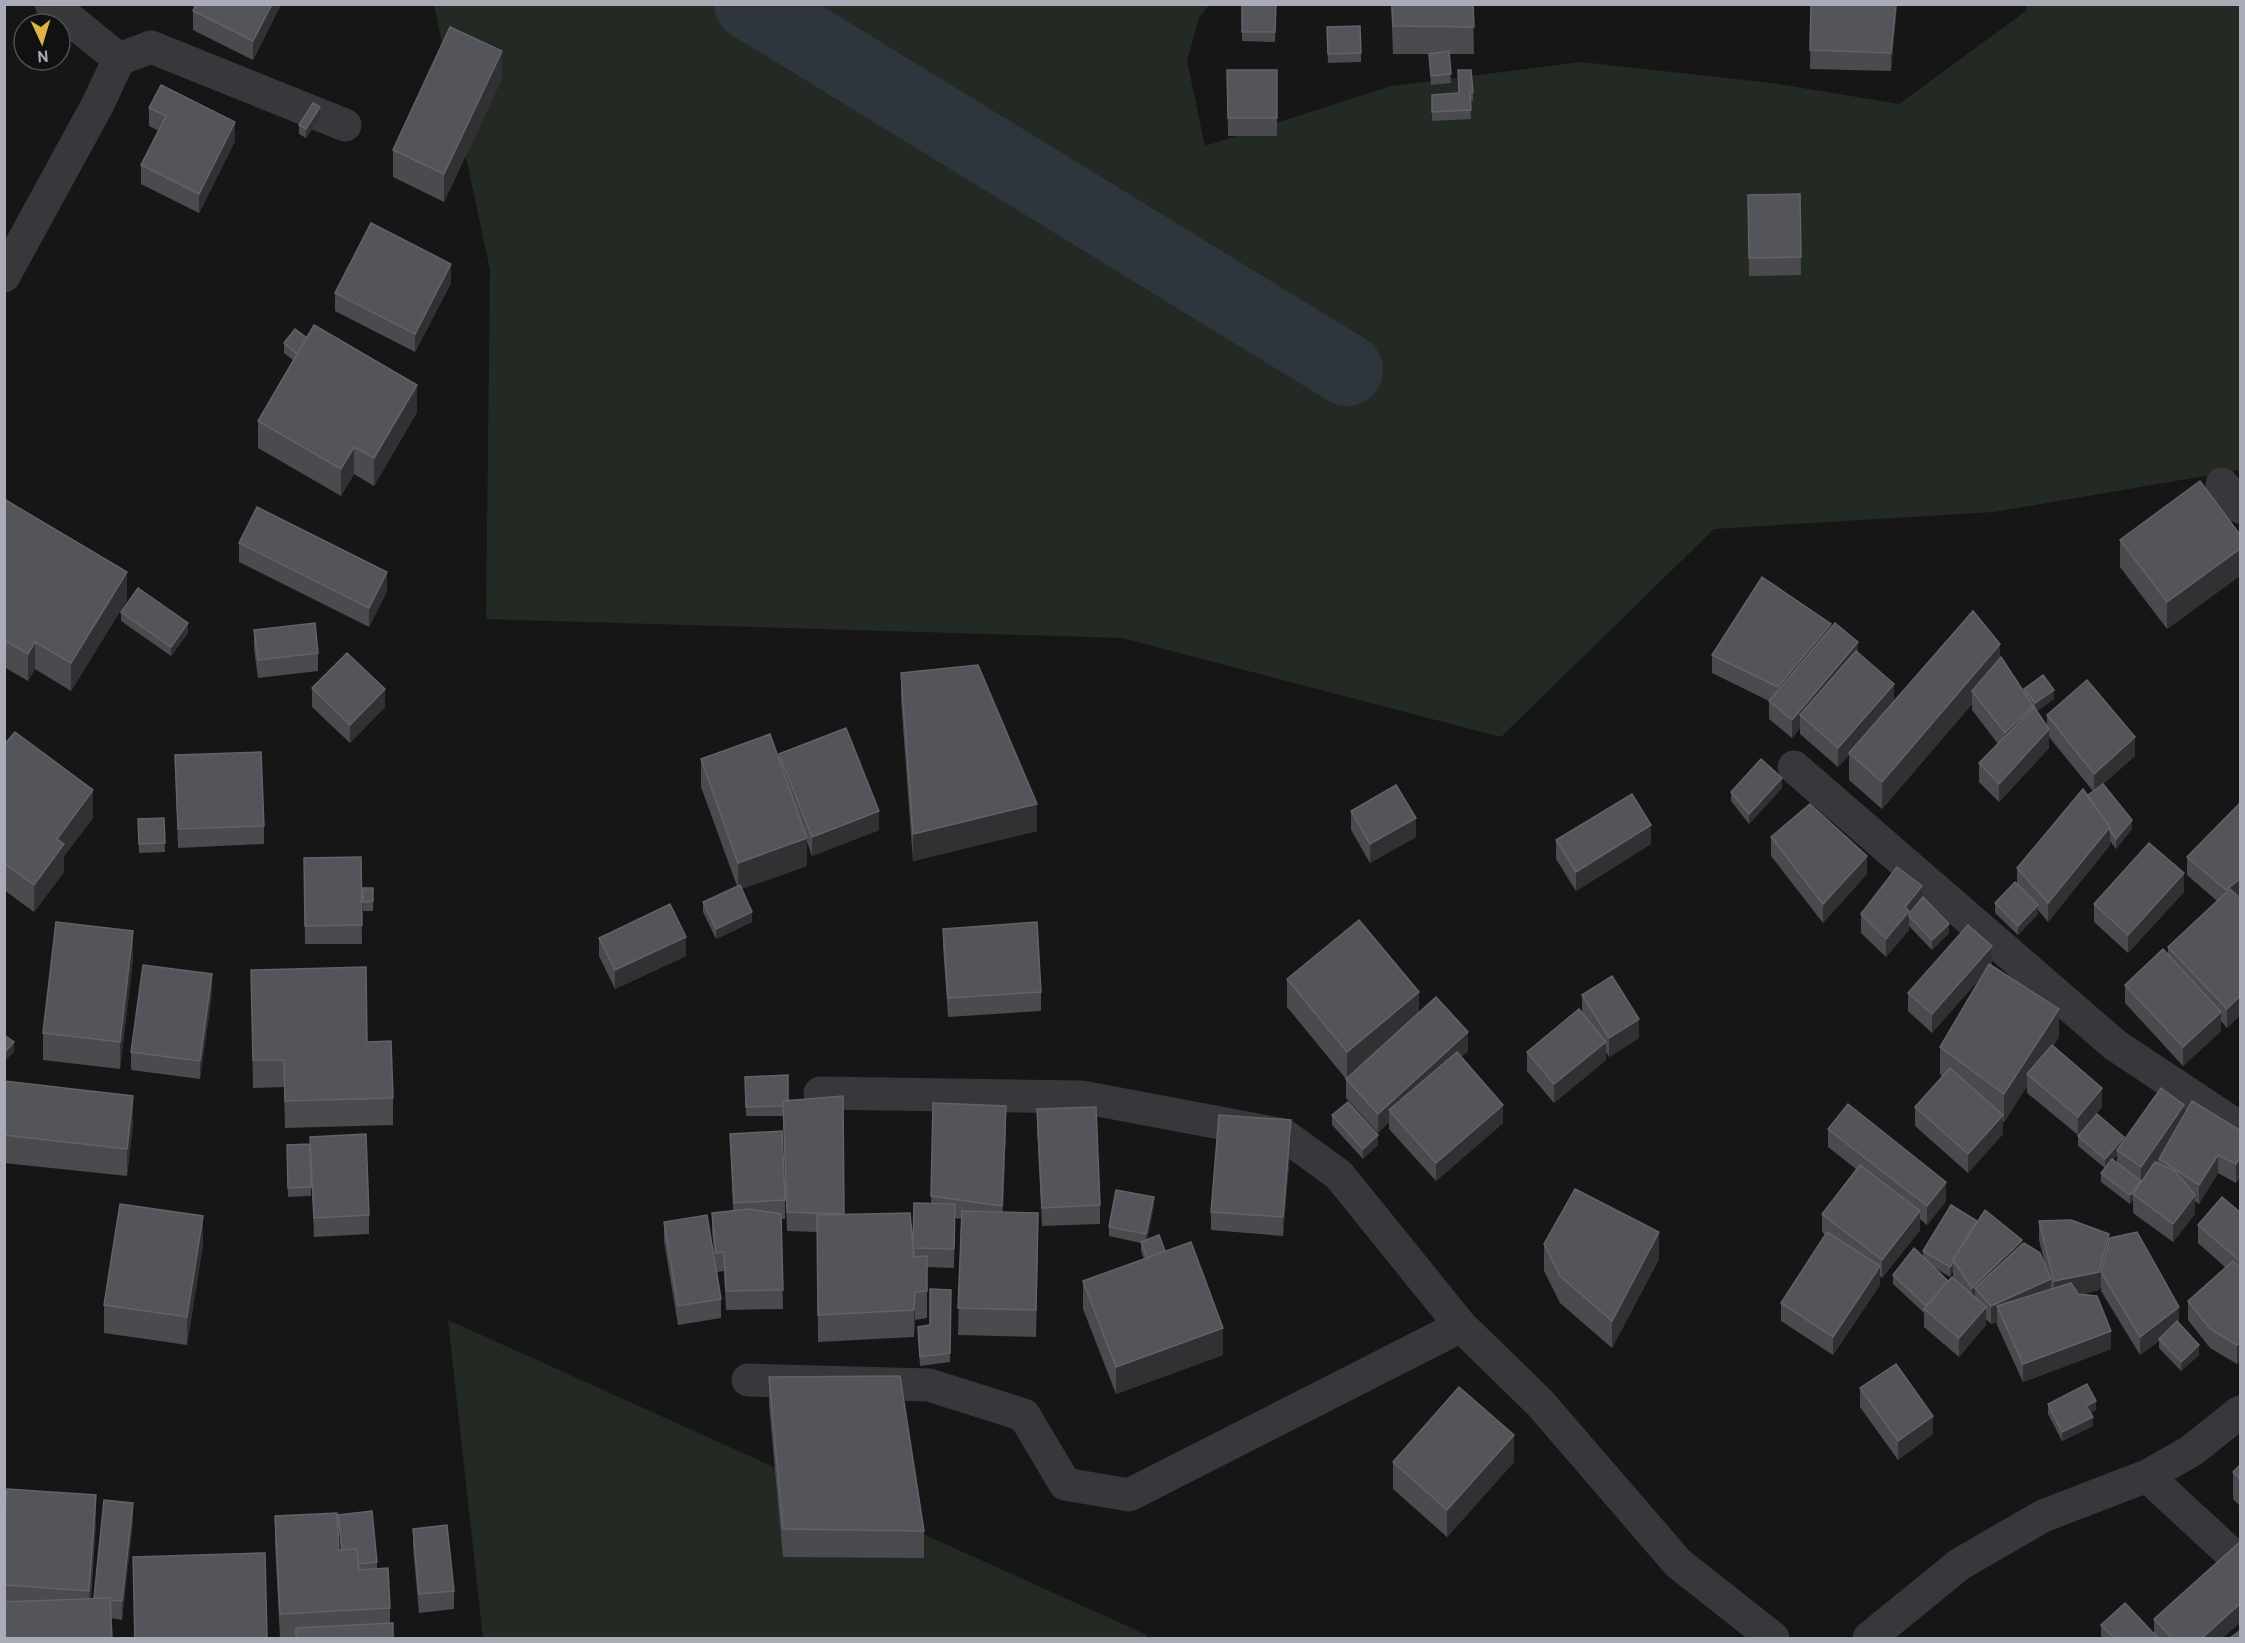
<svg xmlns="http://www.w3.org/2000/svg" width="2245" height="1643" viewBox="0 0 2245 1643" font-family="Overpass,sans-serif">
  <rect width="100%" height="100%" fill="#161617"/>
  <path fill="#222a23" d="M434,5H1209L1199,18L1187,61L1205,146L1391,86L1581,62L1772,83L1899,104L2026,11V5H2240V470L1994,512L1714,529L1501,737L1122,638L486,619L490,270Z
    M448,1320L1147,1635L1146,1638H483Z"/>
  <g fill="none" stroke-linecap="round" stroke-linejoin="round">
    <path stroke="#2f353c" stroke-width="72" d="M750,4L1347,370"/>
    <path stroke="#37373c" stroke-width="33" d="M119,59L151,47L345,125
      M4,276L98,104L119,59L51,4
      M2222,484L2240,507
      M1794,767L2115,1045L2240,1128
      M820,1093L1082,1097L1284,1135L1339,1175L1461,1326L1540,1403L1678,1563L1773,1638
      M748,1380L929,1385L1024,1415L1065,1484L1129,1495L1461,1326
      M2147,1476L2240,1562
      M1869,1638L1960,1564L2043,1516L2147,1476L2191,1451L2240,1412"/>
  </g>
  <path fill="#4a4a4f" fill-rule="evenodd" d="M281,4L253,60L193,30V11Z
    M1242,4H1276L1275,42L1242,41Z
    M1391,4H1473L1474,54H1449L1451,83L1431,85L1429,54H1393Z
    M1811,4H1897L1891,71L1810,69Z
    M1327,37L1361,53V62L1328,63Z
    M1227,70H1277V136H1228Z
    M502,78L444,202L393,177V150Z
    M1473,92V101H1470L1471,119L1432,121V95Z
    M149,108L235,141L199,213L141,184V165L159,131L149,126Z
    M320,117L306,138L299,134V125Z
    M1800,194L1801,275L1749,276L1748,195Z
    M451,283L415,352L335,311V293Z
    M284,343L417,412L374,486L354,474L341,496L258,448V421L293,360L284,353Z
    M4,499L127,600L71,691L35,669L28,681L4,667Z
    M2241,536V575L2167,629L2120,567V540Z
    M239,543L387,591L369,627L239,562Z
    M121,612L188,633L171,656L121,621Z
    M1831,627L1858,653L1894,701L2000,658L2024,693V689L2054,699L2037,711L2047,726V715L2135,756L2103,784L2132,829L2116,849L2110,841V845L2048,922L2038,910V914L2018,935L1995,913V903L2017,885V868L2087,796L2093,791L2049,737V748L1999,802L1979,782V763L1998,744L1972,710V704L1882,809L1849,780V755L1838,767L1800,734V728L1792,738L1769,719V701L1712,673V655Z
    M254,630L318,653V671L258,678L254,649Z
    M901,673L1037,831L913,861L901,700Z
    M312,688L385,707L350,743L312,707Z
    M4,745L93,818L64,856V872L34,912L4,890Z
    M779,754L879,830L812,856L807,842V866L741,889L752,922L716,939L703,912V902L737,886L701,787V759L779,761Z
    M175,755L264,826V844L178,848Z
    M1782,788L1749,824L1731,801V792Z
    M2241,802V897L2239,898L2241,899V1014L2227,1028L2221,1021V1031L2183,1066L2125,1003V985L2168,954V947L2217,901L2187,875V857Z
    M1351,811L1416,837L1370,863L1351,830Z
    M164,818L165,852L139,853L138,819Z
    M1771,837L1867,874L1823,923L1771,856Z
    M1556,840L1651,844L1576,891L1556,859Z
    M361,857L362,944H305L304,858Z
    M363,888H373V911H363Z
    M2184,892L2128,953L2094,922V904Z
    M1922,899L1949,933L1932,950L1909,926V930L1886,957L1861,933V914Z
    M943,929L1041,992V1011L948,1017L943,947Z
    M599,938L686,956L615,989L599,956Z
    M133,958L120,1069L43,1060V1033Z
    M1992,965L1991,966L2059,1037L2053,1046L2102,1107L2078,1135L2027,1093V1086L2004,1122L2003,1121V1134L1968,1173L1915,1126V1107L1943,1077L1940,1074V1047L1982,976L1932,1033L1908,1011V993Z
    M251,970L393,1098V1125L285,1128L284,1087L253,1088Z
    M1287,979L1419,1012L1468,1051L1461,1057L1503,1123L1436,1181L1389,1129V1122L1378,1133L1346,1098V1079L1287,1007Z
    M212,993L200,1079L131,1070V1052Z
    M1582,995L1639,1038L1609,1057L1606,1052V1060L1554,1103L1527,1071V1052L1582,1013Z
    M745,1077L788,1100L844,1214L913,1246L931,1204L933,1103L1006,1125L1003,1212L1038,1240L1036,1337L958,1335L961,1219L955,1218L954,1268L927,1267V1318L915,1320L914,1337L818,1342L817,1232L787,1231L783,1116H746Z
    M4,1081L133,1123L127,1176L4,1163Z
    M1037,1109L1100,1205V1224L1042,1226L1037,1128Z
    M2184,1113L2241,1131V1174L2236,1183L2218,1173L2199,1204L2195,1201V1214L2173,1242L2133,1213V1200L2130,1204L2101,1182V1173L2105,1168L2078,1146V1136L2124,1139ZM2117,1155V1162L2113,1160Z
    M1332,1115L1378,1145L1363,1159L1332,1125Z
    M1828,1129L1946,1201L1927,1225L1920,1219V1230L1882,1278L1880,1276V1285L1833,1355L1781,1321V1303L1825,1235L1822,1232V1214L1856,1169L1828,1147Z
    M730,1134L785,1200V1219H781L783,1309L726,1310L724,1271L717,1272L721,1299V1318L678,1325L664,1241V1222L715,1263L712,1231V1213L733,1211Z
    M1291,1139L1283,1236L1211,1230V1212Z
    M310,1144L369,1215V1234L314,1237L311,1161V1196L288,1197L287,1145Z
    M1154,1206L1147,1240L1165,1251L1223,1355L1116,1394L1083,1309V1281L1144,1259L1141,1251V1243L1109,1236V1227Z
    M2241,1213V1361L2237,1364L2210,1348L2188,1320V1301L2226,1268L2198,1243V1225Z
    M1977,1221L2022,1245L2046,1268L2039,1240V1221L2109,1242L2179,1323L2199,1355L2181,1371L2159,1348V1341L2140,1355L2101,1291V1285L2099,1290L2079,1295L2111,1349L2023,1382L1997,1325V1322L1991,1324L1986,1319V1325L1959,1357L1924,1327V1313L1893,1284V1275L1923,1257V1251ZM1932,1266L1950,1277L1953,1271V1278L1948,1281Z
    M203,1244L187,1345L104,1333V1305Z
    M1544,1244L1659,1259L1612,1348L1560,1303L1544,1271Z
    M951,1290L950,1362L920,1366L918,1336L930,1325Z
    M769,1377L924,1531V1558L783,1557L769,1405Z
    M1860,1388L1933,1434L1898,1460L1860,1407Z
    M2048,1404L2096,1410L2091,1413L2093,1426L2062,1441L2048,1414Z
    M1393,1462H1514L1447,1537L1393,1489Z
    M2241,1464V1507L2233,1499V1472Z
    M338,1515L377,1562V1569L390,1608V1624L393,1638H280L275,1544V1516L339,1550H341Z
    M96,1522L91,1599H94L133,1522L122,1620L111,1618L4,1638V1523Z
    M413,1529L454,1591V1609L419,1613L413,1547Z
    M2241,1541V1622L2222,1638H2101V1625L2154,1634V1619Z
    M133,1557L267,1638H134Z"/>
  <path fill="#313134" d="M272,4H281L253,60V41Z
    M1896,4H1897L1891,71V53Z
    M502,51V78L444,202V174Z
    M320,107V117L306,138V129Z
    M235,122V141L199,213V194Z
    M451,264V283L415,352V334Z
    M417,385V412L374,486V458Z
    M354,447V474L341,496V469Z
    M2241,548V575L2167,629V602Z
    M127,572V600L71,691V663Z
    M387,572V591L369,627V608Z
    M188,623V633L171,656V647Z
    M1831,624V642L1778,705V687Z
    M35,642V669L28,681V654Z
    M1858,642V660L1800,715V728L1792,738V720Z
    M2000,644V672L1972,691V704L1882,809V782Z
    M1894,684V702L1849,753V755L1838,767V748Z
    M385,689V707L350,743V725Z
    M2054,690V699L2035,713V703Z
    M2033,706V725L2005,752V733Z
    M2049,729V748L1999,802V784Z
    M2135,737V756L2094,792V774Z
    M1782,778V788L1749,824V814Z
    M93,790V818L64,856V872L34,912V885L57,839Z
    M1037,804V831L913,861V834Z
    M879,811V830L812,856V837Z
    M1416,818V837L1370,863V844Z
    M2132,820V829L2116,849V839Z
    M1651,825V844L1576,891V872Z
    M2110,827V845L2048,922V903Z
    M807,838V866L738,890V863Z
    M1867,856V874L1823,923V904Z
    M2184,873V892L2128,953V935Z
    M2241,878V897L2226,909V890Z
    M1922,886V904L1909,916V930L1886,957V939L1905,907Z
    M2038,905V914L2018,935V926Z
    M752,912V922L716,939V929Z
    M1949,924V933L1932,950V940Z
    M133,931V958L120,1069V1042Z
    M686,937V956L615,989V970Z
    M1992,946V965L1932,1033V1014Z
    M212,974V993L200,1079V1061Z
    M1419,992V1019L1347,1079V1052Z
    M2241,995V1014L2227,1028V1009Z
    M2059,1009V1037L2032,1078L2027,1074V1086L2004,1122V1094Z
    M2221,1012V1031L2183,1066V1047Z
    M1639,1019V1038L1609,1057V1038Z
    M1468,1032V1051L1395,1117L1389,1110V1122L1378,1133V1114Z
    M14,1042V1052L4,1062V1053Z
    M1606,1042V1060L1554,1103V1084Z
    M2102,1088V1107L2078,1135V1117Z
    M133,1096V1123L127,1176V1149Z
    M1503,1105V1123L1436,1181V1163Z
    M2184,1105V1123L2141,1185L2133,1194V1200L2130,1204V1195L2141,1181V1167Z
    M1006,1106V1125L1002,1225V1206Z
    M2003,1115V1134L1968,1173V1154Z
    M1291,1120V1139L1283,1236V1217Z
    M1378,1135V1145L1363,1159V1149Z
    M2124,1137V1146L2117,1150V1155L2105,1169V1159Z
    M2218,1155V1173L2199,1204V1185Z
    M2241,1156V1174L2236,1183V1164Z
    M1946,1182V1201L1927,1225V1206Z
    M2195,1195V1214L2173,1242V1224Z
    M1154,1197V1206L1146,1244V1234Z
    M1920,1211V1230L1882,1278V1260Z
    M1038,1213V1240L1036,1337V1310Z
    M203,1216V1244L187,1345V1317Z
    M1659,1232V1259L1612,1348V1321Z
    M2109,1234V1253L2101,1272V1285L2099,1290L2054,1300V1281Z
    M2022,1240V1258L1975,1288V1304L1972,1306V1288Z
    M1953,1262V1271L1950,1277V1267Z
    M1880,1266V1285L1833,1355V1337Z
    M2051,1279V1298L1997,1306V1322L1991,1324V1306Z
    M915,1292V1320L914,1337V1310Z
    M1986,1307V1325L1959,1357V1338Z
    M2179,1307V1325L2159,1339V1341L2140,1355V1337Z
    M1223,1328V1355L1116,1394V1367Z
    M2111,1331V1349L2023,1382V1364Z
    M2241,1342V1361L2237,1364V1345Z
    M2199,1345V1355L2181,1371V1362Z
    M2096,1401V1410L2086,1415V1406Z
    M1933,1416V1434L1898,1460V1441Z
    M2093,1417V1426L2062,1441V1432Z
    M1514,1435V1462L1447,1537V1510Z
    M96,1495V1522L89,1618V1591Z
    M133,1503V1522L122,1620V1601Z
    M2241,1603V1622L2222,1638H2202Z"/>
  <path fill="#54555a" stroke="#626268" stroke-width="1.5" d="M196,4H272L253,41L193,11Z
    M1242,4H1276L1275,32H1242Z
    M1392,4H1473L1474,27L1393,26Z
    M1811,4H1896L1891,53L1810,50Z
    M1360,26L1361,53L1328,54L1327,27Z
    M450,27L502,51L444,174L393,150Z
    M1449,51L1451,74L1431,76L1429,54Z
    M1227,70H1277V118H1228Z
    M1458,70H1471L1473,92H1470L1471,110L1432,112V95L1459,93Z
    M161,85L235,122L199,194L141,165L166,116L149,108Z
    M313,103L320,107L306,129L299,125Z
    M1800,194L1801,257L1749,258L1748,195Z
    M371,223L451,264L415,334L335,293Z
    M314,325L417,385L374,458L354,447L341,469L258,421Z
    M295,329L307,338L297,354L284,343Z
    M2200,481L2241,536V548L2167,602L2120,540Z
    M4,499L127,572L71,663L35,642L28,654L4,640Z
    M257,507L387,572L369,608L239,543Z
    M1762,577L1831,624L1778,687L1712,655Z
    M138,588L188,623L171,647L121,612Z
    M1973,611L2000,644L1882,782L1849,753Z
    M315,623L318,653L258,660L254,630Z
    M1835,623L1858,642L1792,720L1769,701Z
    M1856,651L1894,684L1838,748L1800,715Z
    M347,653L385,689L350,725L312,688Z
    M2001,657L2033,706L2005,733L1972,691Z
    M978,665L1037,804L913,834L901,673Z
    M2043,675L2054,690L2035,703L2024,689Z
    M2087,680L2135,737L2094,774L2047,715Z
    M2034,707L2049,729L1999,784L1979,763Z
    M846,728L879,811L812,837L779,754Z
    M15,732L93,790L57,839L64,844L34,885L4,863V745Z
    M770,734L807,838L738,863L701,759Z
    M261,752L264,826L178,829L175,755Z
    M1761,759L1782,778L1749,814L1731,792Z
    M2103,784L2132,820L2116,839L2110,831V827L2087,796Z
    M1396,785L1416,818L1370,844L1351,811Z
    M2083,789L2110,827L2048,903L2017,868Z
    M1632,794L1651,825L1576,872L1556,840Z
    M2241,802V878L2226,890L2187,857Z
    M1810,804L1867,856L1823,904L1771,837Z
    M164,818L165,843L139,844L138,819Z
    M2149,843L2184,873L2128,935L2094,904Z
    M361,857L362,925L305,926L304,858Z
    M1897,867L1922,886L1905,907L1909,911L1886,939L1861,914Z
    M2015,882L2038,905L2018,926L1995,903Z
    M740,885L752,912L716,929L703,902Z
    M363,888H373V901L363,902Z
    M2230,889L2241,899V995L2227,1009L2168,947Z
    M1923,897L1949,924L1932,940L1909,916V914Z
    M670,904L686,937L615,970L599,938Z
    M1359,920L1419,992L1347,1052L1287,979Z
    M56,922L133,931L120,1042L43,1033Z
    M1037,922L1041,992L948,998L943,929Z
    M1968,925L1992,946L1932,1014L1908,993Z
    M2163,949L2221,1012L2183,1047L2125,985Z
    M1989,964L2059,1009L2004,1094L1940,1047Z
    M143,965L212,974L200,1061L131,1052Z
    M366,967L367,1042L391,1041L393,1098L285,1101L284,1060H253L251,970Z
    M1612,976L1639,1019L1609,1038L1582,995Z
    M1436,997L1468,1032L1378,1114L1346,1079Z
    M1579,1009L1606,1042L1554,1084L1527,1052Z
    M4,1035L14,1042L4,1053Z
    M2052,1045L2102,1088L2078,1117L2027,1074Z
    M1457,1052L1503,1105L1436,1163L1389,1110Z
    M1950,1068L2003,1115L1968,1154L1915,1107Z
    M788,1075V1100L783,1101L784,1106L746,1107L745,1077Z
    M4,1081L133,1096L127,1149L4,1135Z
    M2161,1088L2184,1105L2141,1167L2117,1150Z
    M843,1096L844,1214L787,1212L783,1101Z
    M2192,1101L2241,1131V1156L2236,1164L2218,1155L2199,1185L2159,1159Z
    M1348,1102L1378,1135L1363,1149L1332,1115Z
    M933,1103L1006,1106L1002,1206L931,1196Z
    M1848,1104L1946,1182L1927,1206L1828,1129Z
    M1096,1107L1100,1205L1042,1208L1037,1109Z
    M2097,1114L2124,1137L2105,1159L2078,1136Z
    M1219,1115L1291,1120L1283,1217L1211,1212Z
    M782,1131L785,1200L734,1203L730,1134Z
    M366,1134L369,1215L314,1218L310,1137Z
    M310,1144L311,1187L288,1188L287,1145Z
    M2112,1159L2141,1181L2130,1195L2101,1173Z
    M2155,1162L2175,1171L2195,1195L2173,1224L2133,1194Z
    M1860,1165L1920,1211L1882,1260L1822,1214Z
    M1575,1189L1659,1232L1612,1321L1560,1276L1544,1244Z
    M1116,1190L1154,1197L1146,1234L1109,1227Z
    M2222,1197L2241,1213V1262L2198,1225Z
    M914,1203L955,1204L954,1249L913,1248Z
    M120,1204L203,1216L187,1317L104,1305Z
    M1951,1205L1977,1221L1953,1260L1954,1261L1950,1267L1923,1251Z
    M750,1209L781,1214L783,1290L726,1291L724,1252L716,1253L712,1213Z
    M1985,1210L2022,1240L1972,1288L1953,1260Z
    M962,1211L1038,1213L1036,1310L958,1308Z
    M910,1213L914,1257L927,1256V1291L915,1292L914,1310L818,1315L817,1215Z
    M707,1215L721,1299L678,1306L664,1222Z
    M2071,1220L2109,1234L2099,1272L2054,1281L2039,1221Z
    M1827,1232L1880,1266L1833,1337L1781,1303Z
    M2137,1232L2179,1307L2140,1337L2101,1272L2110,1238Z
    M1159,1235L1165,1251L1147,1258L1141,1242Z
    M1191,1242L1223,1328L1116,1367L1083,1281Z
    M2024,1243L2040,1253L2051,1279L1991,1306L1975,1288Z
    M1914,1248L1948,1281L1926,1306L1893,1275Z
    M2233,1261L2241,1269V1342L2237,1345L2210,1329L2188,1301Z
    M1952,1277L1986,1307L1959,1338L1924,1309Z
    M2071,1283L2078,1294L2097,1296L2111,1331L2023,1364L1997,1306Z
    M930,1289L951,1290L950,1353L920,1357L918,1327L930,1325Z
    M2177,1321L2199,1345L2181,1362L2159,1339Z
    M1896,1364L1933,1416L1898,1441L1860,1388Z
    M900,1376L924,1531L783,1529L769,1377Z
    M2087,1384L2096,1401L2086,1406L2093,1417L2062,1432L2048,1404Z
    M1459,1387L1514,1435L1447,1510L1393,1462Z
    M2241,1464V1480L2233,1472Z
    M7,1489L96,1495L89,1591L4,1585V1523Z
    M104,1500L133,1503L122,1601L111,1600L110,1598H94Z
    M372,1511L377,1562L358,1564L357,1549L342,1550L338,1515Z
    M337,1513L339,1550L357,1549L359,1570L388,1568L390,1608L280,1614L275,1516Z
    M447,1525L454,1591L419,1594L413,1529Z
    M2241,1541V1603L2202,1638H2172L2154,1619Z
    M265,1553L267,1638H135L133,1557Z
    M110,1598L112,1638H4V1602Z
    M2125,1603L2158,1638H2114L2101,1625Z
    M393,1623V1638H296V1628Z
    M2241,1630V1638H2230Z"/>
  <rect width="2245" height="1643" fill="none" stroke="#a9acb6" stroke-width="12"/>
  <g transform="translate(42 42) rotate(176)"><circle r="28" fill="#111112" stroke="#4e4f54" stroke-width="1.5"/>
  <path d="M0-4.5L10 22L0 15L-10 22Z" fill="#dfb445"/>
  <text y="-9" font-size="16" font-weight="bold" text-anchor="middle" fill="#a9acb6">N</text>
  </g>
</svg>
